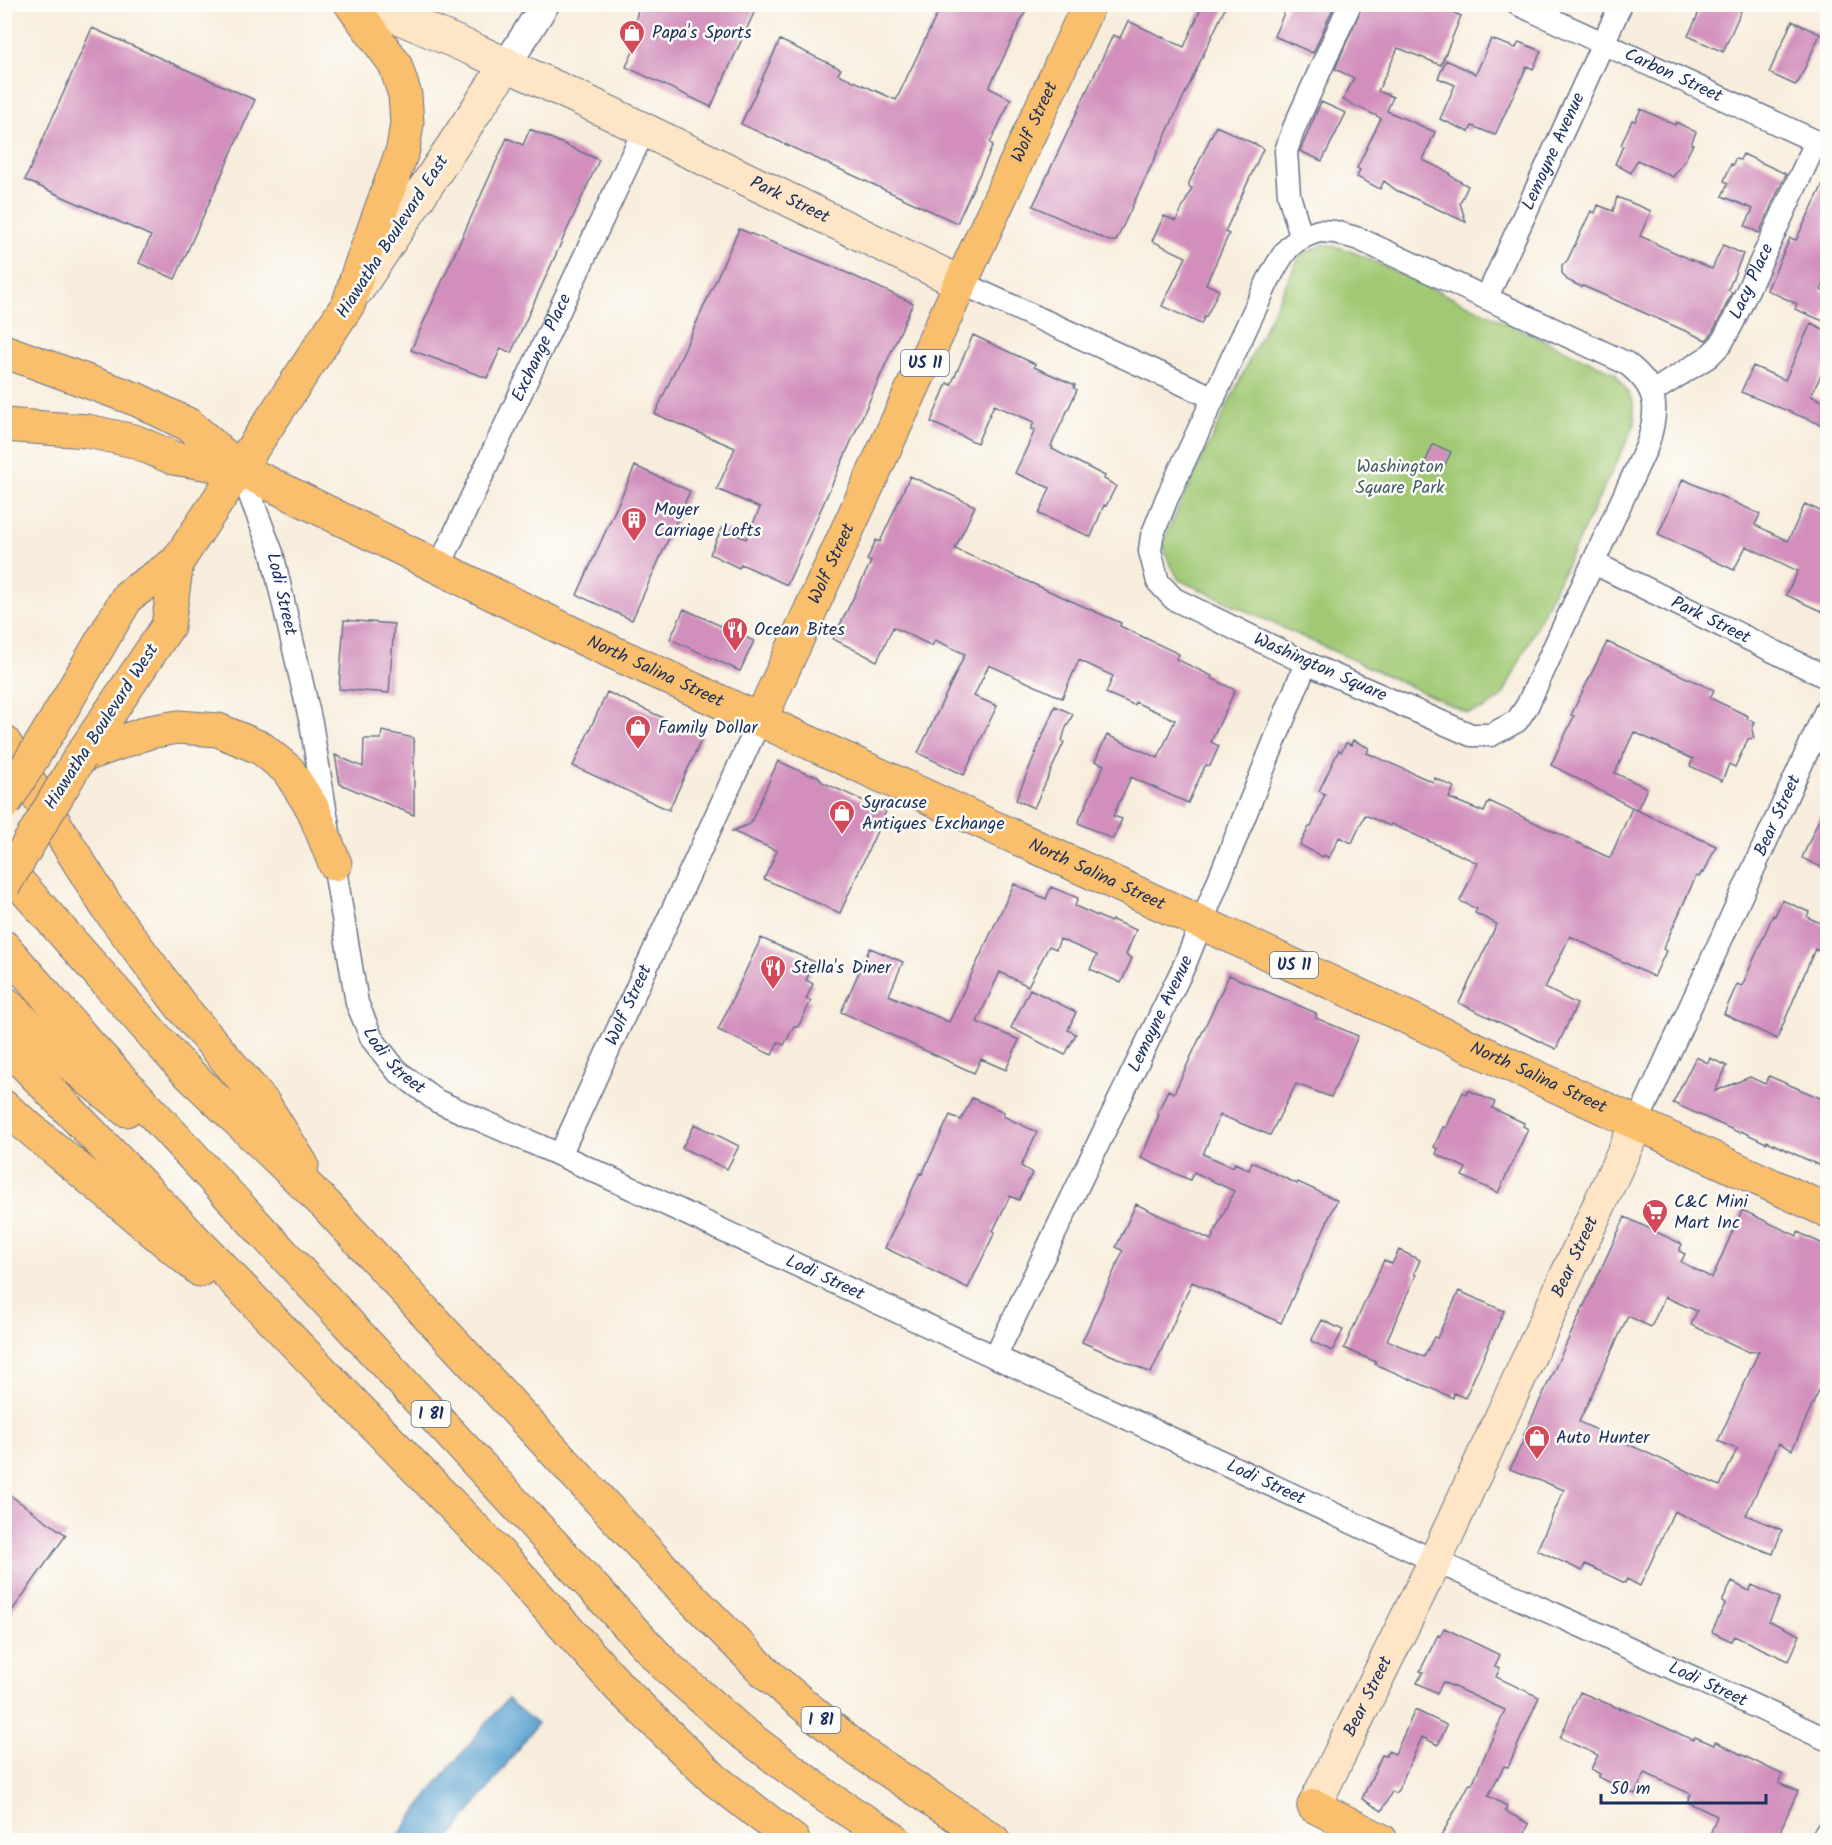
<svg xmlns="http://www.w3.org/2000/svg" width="1832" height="1845" viewBox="0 0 1832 1845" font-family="Kalam,sans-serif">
  <rect width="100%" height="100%" fill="#fdfcf7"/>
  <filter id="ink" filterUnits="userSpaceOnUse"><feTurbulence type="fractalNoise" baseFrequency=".0167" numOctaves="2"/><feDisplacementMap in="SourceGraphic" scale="12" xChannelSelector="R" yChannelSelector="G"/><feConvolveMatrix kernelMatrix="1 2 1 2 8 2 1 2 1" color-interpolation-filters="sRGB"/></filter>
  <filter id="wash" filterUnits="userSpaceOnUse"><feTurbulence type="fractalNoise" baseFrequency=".008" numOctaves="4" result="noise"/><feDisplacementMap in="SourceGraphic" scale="24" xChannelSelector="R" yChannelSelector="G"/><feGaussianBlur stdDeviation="1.35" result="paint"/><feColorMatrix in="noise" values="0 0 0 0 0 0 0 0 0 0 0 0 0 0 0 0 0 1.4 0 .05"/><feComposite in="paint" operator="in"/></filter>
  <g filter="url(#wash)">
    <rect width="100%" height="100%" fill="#f8eddc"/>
    <path fill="#a1c974" stroke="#5e7c69" stroke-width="1.5" d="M1325,244L1349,250L1615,373L1633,401L1635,424L1502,697L1484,709L1468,713L1179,580L1168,560L1163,543L1171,523L1300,255Z"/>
    <path fill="#5aa2d0" stroke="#3a6897" stroke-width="1.5" d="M507,1699L537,1724L449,1840H395L437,1783Z"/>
    <g id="blocks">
      <path fill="#d28fbc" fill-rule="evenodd" d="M639,4H758L711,107L626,67L636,45L631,43Z
        M942,4H1029L989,88L1011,99L990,143L993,145L957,223L741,124L780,40L841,69L838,74L896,100Z
        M1203,4H1227L1116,241H1109L1033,206L1113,35L1120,38L1128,21L1184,47Z
        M1288,4H1335L1313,53L1274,36Z
        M1363,4H1399L1412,11L1415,4H1434L1461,16L1441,65L1398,48L1378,91L1393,97L1387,111L1435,132L1423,160L1450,173L1449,175L1468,186L1460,203L1466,222L1396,190L1384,181L1380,189L1357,177L1360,170L1357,168L1381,118L1343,100L1354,78L1335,69Z
        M1703,4H1744L1723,52L1688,36Z
        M1792,21L1820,34L1799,81L1795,85L1769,73Z
        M92,28L255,100L175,279L139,263L151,236L25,180Z
        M1491,39L1516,48L1519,42L1541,51L1533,69L1527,66L1495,135L1472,126L1469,132L1440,119L1455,85L1438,78L1446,60L1476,74Z
        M1321,102L1346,113L1322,161L1300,151Z
        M1641,109L1675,125L1676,122L1696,132L1691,144H1693L1684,162L1673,177L1637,160L1631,173L1615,164L1623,146L1621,145L1632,120L1635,121Z
        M1216,126L1259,146L1263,149L1225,232L1229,234L1206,284L1219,290L1206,317L1205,316L1201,324L1162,306L1186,257L1152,241L1164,216L1176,221L1192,188L1189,187V183Z
        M530,129L599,160L511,353L501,348L487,378L411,350L507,138L523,145Z
        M1743,154L1786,174L1759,233L1745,226L1753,209L1722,196L1728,183L1724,181L1731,164L1733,165L1735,159L1740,160Z
        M1827,176V277L1821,290L1827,294V310L1823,321L1795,309L1797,304L1767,290L1790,238L1796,240Z
        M1617,197L1651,211L1640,236L1656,243V244L1712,269L1723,245L1743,254L1728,290L1732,292L1721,316L1710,336L1706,340L1583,286L1582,287L1567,280L1562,273V265L1567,261L1591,211L1595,213L1598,205L1613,211Z
        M739,229L834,267L913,303L787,585L741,564L739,568L710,554L722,528L746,539L760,508L717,489L735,448L655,414Z
        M1811,323L1827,331V362L1811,396L1827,403V427L1741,392L1753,366L1785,380Z
        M973,335L1035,364L1034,367L1075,385L1074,388L1077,390L1051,446L1053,447L1052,449L1105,476L1104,479L1116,486L1106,506L1104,505L1091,537L1039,514L1050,488L1015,473L1035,430L1031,429L1034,422L994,405L977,443L931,422L947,383L951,385Z
        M1433,444L1451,452L1442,471L1425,463Z
        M635,466L690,491L632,620L577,595Z
        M910,476L975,506L955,549L1121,623L1120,626L1179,654L1176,659L1212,676L1211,678L1235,690L1211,742L1219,746L1210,766L1206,765L1204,768L1188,803L1131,777L1113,816L1122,819L1113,839L1078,823L1104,765L1095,761L1107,735L1158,758L1175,720L1135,702L1134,705L1106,693L1113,676L1079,660L1062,698L989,665L974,696L997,706L964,775L918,753L965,654L935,640L932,646L893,627L877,661L833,639L871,562L867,560L876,540L880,542Z
        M1683,479L1760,514L1755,525L1788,541L1805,504L1827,514V614L1786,595L1798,571L1746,546L1734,570L1658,535Z
        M684,609L754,641L740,671L670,639Z
        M344,620L394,624L389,693L339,689Z
        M1607,642L1714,690L1710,698L1748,716L1747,719L1755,722L1752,730L1754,738L1748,739L1735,767L1729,764L1722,781L1690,766L1693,759L1634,732L1615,773L1647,788L1637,810L1551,765L1574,716L1571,715Z
        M607,692L703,736L669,810L573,766Z
        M1055,706L1073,714L1065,730L1062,741L1064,742L1034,808L1016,800Z
        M382,731L414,738V815L340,784L335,755L363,767L364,739H381Z
        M1353,740L1369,748L1367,753L1433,782L1435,778L1454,787L1449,798L1484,812L1489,801L1610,858L1632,808L1716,846L1704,873L1702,872L1699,877L1696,876L1663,949L1666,951L1654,977L1570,936L1545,988L1577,1004L1556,1049L1459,1003L1497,924L1475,913L1477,909L1460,901L1478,863L1391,824L1390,826L1365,815L1352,843L1339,837L1329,858L1324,855L1323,857L1300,845L1309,827H1311L1325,794L1319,791L1339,750L1341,752L1346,743L1351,745Z
        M778,761L807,774L818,776L822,782L886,811L840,913L764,879L777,851L732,831L750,824Z
        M1827,801V870L1802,858Z
        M1014,884L1046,899L1051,887L1078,898L1075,906L1111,922L1112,920L1136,930L1126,955L1132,958L1121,983L1090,969L1097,955L1060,939L1056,949L1049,946L1028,986L1000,972L977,1022L1019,1040L1006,1070L981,1059L974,1073L841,1012L870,948L903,962L889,995L949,1022Z
        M1782,900L1809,912L1807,917L1827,926V943L1823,953L1815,949L1777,1039L1724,1014L1737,984L1742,986L1773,915L1775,916Z
        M761,938L815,962L806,980L813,984L806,999L811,1001L798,1027L794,1026L784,1045L778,1042L772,1055L718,1030Z
        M1229,975L1316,1013V1018L1358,1036L1331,1097L1296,1084L1270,1135L1220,1115L1203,1154L1233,1167L1235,1163L1249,1170L1252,1162L1297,1184L1298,1182L1337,1200L1281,1323L1192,1282L1151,1373L1082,1342L1123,1251L1116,1247L1136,1204L1211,1240L1234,1191L1194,1172L1190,1180L1141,1158L1159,1115L1157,1114L1168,1090L1174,1093Z
        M1030,989L1076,1012L1068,1030L1076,1034L1065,1055L1011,1028Z
        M1696,1057L1708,1063L1710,1058L1727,1066L1715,1091L1750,1077L1765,1084L1769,1076L1827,1101V1169L1767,1141L1766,1143L1741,1131L1740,1133L1673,1103Z
        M1468,1090L1495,1102L1492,1108L1524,1123L1523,1126L1528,1129L1498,1193L1462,1176L1466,1168L1436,1154L1438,1149L1434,1147L1443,1127L1446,1128L1463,1092L1466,1094Z
        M972,1098L1004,1112L1003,1116L1037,1132L1021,1166L1032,1173L1019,1200L1010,1196L993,1231L995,1232L968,1288L885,1248L920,1173L922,1174L950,1115L961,1120Z
        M695,1124L739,1146L727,1169L682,1148Z
        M1742,1210L1797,1236L1798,1232L1827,1246V1373L1792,1450L1779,1443L1746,1515L1782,1530L1773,1554L1739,1541L1674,1511L1640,1586L1627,1579L1625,1583L1585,1564L1582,1571L1537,1550L1564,1490L1510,1469L1526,1435H1524L1625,1217L1682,1244L1679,1251L1685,1254L1681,1262L1712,1278ZM1665,1297L1697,1311L1691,1325L1749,1352L1759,1351L1718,1441L1737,1449L1720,1486L1579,1422L1628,1316L1651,1327Z
        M1399,1250L1420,1260L1414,1274L1416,1275L1387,1340L1424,1357L1434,1337L1437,1338L1459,1291L1504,1311L1465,1398L1454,1393L1453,1398L1375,1364L1376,1362L1344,1348L1384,1260L1392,1264Z
        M1322,1320L1343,1330L1332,1351L1311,1341Z
        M4,1491L66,1535L4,1622Z
        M1732,1582L1749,1591L1752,1585L1780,1598L1769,1621L1800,1635L1789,1661L1734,1636L1731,1641L1712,1632L1725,1604L1722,1602Z
        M1444,1628L1500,1655L1495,1666L1500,1668L1496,1677L1539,1697L1508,1767L1504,1766L1488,1796L1507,1806L1505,1811L1529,1824L1521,1840H1439L1470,1783L1472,1784L1505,1710L1443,1682L1437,1693L1417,1683L1423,1672L1420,1671L1438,1635L1440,1636Z
        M1580,1692L1620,1709V1707L1693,1740L1695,1737L1714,1745L1715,1742L1718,1743L1783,1775L1779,1783L1798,1791L1776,1840H1708L1717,1816L1687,1802L1691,1794L1645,1773L1635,1794L1598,1777L1600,1774L1591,1769L1598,1755L1560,1738Z
        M1415,1710L1447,1725L1438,1745L1422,1737L1398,1790L1395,1793L1392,1791L1382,1811L1362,1799L1382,1755L1386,1756L1388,1751L1395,1754Z"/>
    </g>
  </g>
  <g filter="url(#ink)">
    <use href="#blocks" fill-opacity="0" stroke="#68728a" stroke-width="1.5"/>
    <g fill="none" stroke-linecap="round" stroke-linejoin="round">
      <defs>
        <g id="minor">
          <path id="s1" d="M1518,4L1828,147"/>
          <path d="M1319,231L1335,232L1359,239L1626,363C1659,388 1659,409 1647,446L1527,706L1517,721L1491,735H1471L1306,663L1174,599L1158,582L1150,551L1152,536L1167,498L1268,281C1284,253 1286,241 1319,231Z"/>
          <path d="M1301,236L1289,195L1286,151L1294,128L1350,4"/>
          <path d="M961,283L1214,398"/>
          <path id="s2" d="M1487,297L1621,4"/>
          <path id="s3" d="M1652,392L1708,357L1721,344L1733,322L1816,142"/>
          <path id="s4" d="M240,469L272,553L311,723L357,1003L372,1039L397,1071L437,1101L560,1155L1435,1561L1588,1629L1828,1740"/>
          <path id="s5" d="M1594,563L1828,678"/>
          <path id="s6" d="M439,567L644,130"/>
          <path id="s7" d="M1637,1123L1828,706"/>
          <path id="s8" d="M560,1155L760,720"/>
          <path id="s9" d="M995,1357L1185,964L1306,663"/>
          <path d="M1822,1840L1828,1830"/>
        </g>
        <path id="tertiary" d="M507,64L545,4"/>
        <g id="secondary">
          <path id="s10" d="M367,4L477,51L585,101L961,283"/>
          <path d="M358,289L507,64"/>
          <path id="s11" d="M1314,1806L1435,1561L1637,1123"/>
        </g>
        <g id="primary">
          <path id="s12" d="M240,469L582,638L1828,1211"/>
          <path id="s13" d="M760,720L1089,4"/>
          <path d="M52,726L128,596L177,562L349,303L358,273L403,149L407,123L405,95L395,64L351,4"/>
          <path d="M80,757L149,732L178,727L218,730L261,748L288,770L313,809L335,864"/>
          <path d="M80,757L168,626L177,562"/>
          <path d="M1314,1806L1381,1840"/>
        </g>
        <path id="motorway" d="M4,351L138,400L189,425L240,469
          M4,425L87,431L134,441L173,458L240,469
          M4,742L107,907L181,1006L264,1104L302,1165
          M4,866L181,1066L326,1205L669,1575L767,1674L859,1751L993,1840
          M4,947L92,1048L666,1666L739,1730L827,1797L895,1840
          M4,1002L62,1057L126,1110
          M4,1043L508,1563L620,1688L715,1780L793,1840
          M4,1107L200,1270"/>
      </defs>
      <use href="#minor" stroke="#68728a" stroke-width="25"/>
      <use href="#tertiary" stroke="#68728a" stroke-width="31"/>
      <use href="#secondary" stroke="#68728a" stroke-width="35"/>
      <use href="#primary" stroke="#68728a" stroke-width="35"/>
      <use href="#motorway" stroke="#68728a" stroke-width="35"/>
      <use href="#minor" stroke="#fff" stroke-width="22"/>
      <use href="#tertiary" stroke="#fff" stroke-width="28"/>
      <use href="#secondary" stroke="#fde5c5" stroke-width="33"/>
      <use href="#primary" stroke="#f9bf6d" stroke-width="33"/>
      <use href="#motorway" stroke="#f9bf6d" stroke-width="33"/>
      <defs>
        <path id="primary-bridge" d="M4,804L52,726
          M4,885L80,757"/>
      </defs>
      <use href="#primary-bridge" stroke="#68728a" stroke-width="35" stroke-linecap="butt"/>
      <use href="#primary-bridge" stroke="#f9bf6d" stroke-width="33"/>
    </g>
  </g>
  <defs>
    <symbol id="shop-pin" viewBox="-11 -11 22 30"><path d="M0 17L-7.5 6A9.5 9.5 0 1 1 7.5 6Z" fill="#d1495b" stroke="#fdfcf7"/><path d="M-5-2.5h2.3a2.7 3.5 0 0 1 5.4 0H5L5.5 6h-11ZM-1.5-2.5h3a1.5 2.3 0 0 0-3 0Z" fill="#fff"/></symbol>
    <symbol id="building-pin" viewBox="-11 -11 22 30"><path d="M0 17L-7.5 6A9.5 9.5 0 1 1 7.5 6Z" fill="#d1495b" stroke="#fdfcf7"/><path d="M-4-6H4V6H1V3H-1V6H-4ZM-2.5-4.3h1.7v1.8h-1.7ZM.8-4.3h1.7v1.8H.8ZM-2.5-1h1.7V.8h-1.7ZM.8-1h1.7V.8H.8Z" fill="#fff"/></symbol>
    <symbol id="restaurant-pin" viewBox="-11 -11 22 30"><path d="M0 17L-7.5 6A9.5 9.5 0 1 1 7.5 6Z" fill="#d1495b" stroke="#fdfcf7"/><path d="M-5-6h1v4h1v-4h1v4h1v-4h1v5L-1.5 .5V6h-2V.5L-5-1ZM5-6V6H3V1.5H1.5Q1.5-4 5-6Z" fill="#fff"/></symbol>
    <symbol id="supermarket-pin" viewBox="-11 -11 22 30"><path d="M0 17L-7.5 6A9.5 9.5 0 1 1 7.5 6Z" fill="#d1495b" stroke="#fdfcf7"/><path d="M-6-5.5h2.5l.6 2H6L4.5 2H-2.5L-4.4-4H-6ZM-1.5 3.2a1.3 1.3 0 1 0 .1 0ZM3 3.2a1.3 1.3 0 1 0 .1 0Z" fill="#fff"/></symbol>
  </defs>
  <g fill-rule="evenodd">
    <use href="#shop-pin" x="617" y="18" width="30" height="40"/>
    <use href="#building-pin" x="619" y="505" width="30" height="40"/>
    <use href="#restaurant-pin" x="720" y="615" width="30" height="40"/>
    <use href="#shop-pin" x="623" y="713" width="30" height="40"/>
    <use href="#shop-pin" x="827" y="798" width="30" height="40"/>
    <use href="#restaurant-pin" x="758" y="953" width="30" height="40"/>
    <use href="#supermarket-pin" x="1640" y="1197" width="30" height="40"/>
    <use href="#shop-pin" x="1522" y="1423" width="30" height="40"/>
  </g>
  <g text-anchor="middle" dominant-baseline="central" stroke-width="5" stroke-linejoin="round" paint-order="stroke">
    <g fill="#fdfcf7" stroke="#5f6c8c" stroke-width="1.5">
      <rect x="901" y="350" width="48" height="26" rx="4.5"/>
      <rect x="1270" y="952" width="48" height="26" rx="4.5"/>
      <rect x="411.5" y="1401" width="39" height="26" rx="4.5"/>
      <rect x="801.5" y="1707" width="39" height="26" rx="4.5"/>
    </g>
    <g font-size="16" font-weight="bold" fill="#1b2f5e">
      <text x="925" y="363">US 11</text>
      <text x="1294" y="965">US 11</text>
      <text x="431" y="1414">I 81</text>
      <text x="821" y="1720">I 81</text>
    </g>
    <g font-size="18" fill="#1b2f5e" stroke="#fdfcf7" text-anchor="start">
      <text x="652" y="33">Papa's Sports</text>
      <text x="654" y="510">Moyer<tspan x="654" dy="21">Carriage Lofts</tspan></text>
      <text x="754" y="630">Ocean Bites</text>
      <text x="658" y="728">Family Dollar</text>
      <text x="862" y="803">Syracuse<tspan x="862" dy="21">Antiques Exchange</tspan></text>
      <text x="792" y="968">Stella's Diner</text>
      <text x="1674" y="1202">C&amp;C Mini<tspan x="1674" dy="21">Mart Inc</tspan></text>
      <text x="1556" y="1438">Auto Hunter</text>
    </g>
    <g font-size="18" fill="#1b2f5e" stroke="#fdfcf7">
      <text stroke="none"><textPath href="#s1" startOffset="171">Carbon Street</textPath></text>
      <text stroke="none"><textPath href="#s13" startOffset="658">Wolf Street</textPath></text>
      <text stroke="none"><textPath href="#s2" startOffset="160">Lemoyne Avenue</textPath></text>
      <text stroke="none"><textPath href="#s10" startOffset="466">Park Street</textPath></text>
      <text transform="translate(393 237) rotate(-57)">Hiawatha Boulevard East</text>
      <text stroke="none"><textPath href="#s3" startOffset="154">Lacy Place</textPath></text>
      <text stroke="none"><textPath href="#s6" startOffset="242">Exchange Place</textPath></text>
      <text stroke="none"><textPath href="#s13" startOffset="172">Wolf Street</textPath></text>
      <text stroke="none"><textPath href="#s4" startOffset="132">Lodi Street</textPath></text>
      <text stroke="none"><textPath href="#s5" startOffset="130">Park Street</textPath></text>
      <text transform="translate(1320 668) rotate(24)">Washington Square</text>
      <text stroke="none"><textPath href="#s12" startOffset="462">North Salina Street</textPath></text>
      <text transform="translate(102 727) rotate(-57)">Hiawatha Boulevard West</text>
      <text stroke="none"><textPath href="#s7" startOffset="338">Bear Street</textPath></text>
      <text stroke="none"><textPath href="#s12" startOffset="948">North Salina Street</textPath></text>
      <text stroke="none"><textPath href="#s8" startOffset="165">Wolf Street</textPath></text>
      <text stroke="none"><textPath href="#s9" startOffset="381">Lemoyne Avenue</textPath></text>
      <text stroke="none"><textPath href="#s4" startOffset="618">Lodi Street</textPath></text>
      <text stroke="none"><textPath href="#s12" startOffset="1434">North Salina Street</textPath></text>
      <text stroke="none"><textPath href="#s11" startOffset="608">Bear Street</textPath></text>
      <text stroke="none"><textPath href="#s4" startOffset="1104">Lodi Street</textPath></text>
      <text stroke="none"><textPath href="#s4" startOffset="1590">Lodi Street</textPath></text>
      <text stroke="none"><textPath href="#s4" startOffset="2076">Lodi Street</textPath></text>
      <text stroke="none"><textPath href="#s11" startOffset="122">Bear Street</textPath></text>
    </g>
    <g font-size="18" fill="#435d65" stroke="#fdfcf7">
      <text x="1400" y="467">Washington<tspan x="1400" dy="21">Square Park</tspan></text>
    </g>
  </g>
  <rect width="1832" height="1845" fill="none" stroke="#fdfcf7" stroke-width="24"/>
  <path d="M1601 1794v9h165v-9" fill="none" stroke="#1b2f5e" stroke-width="3"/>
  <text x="1610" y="1794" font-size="18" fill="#1b2f5e" stroke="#fdfcf7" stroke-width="4.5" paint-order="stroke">50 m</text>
</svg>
